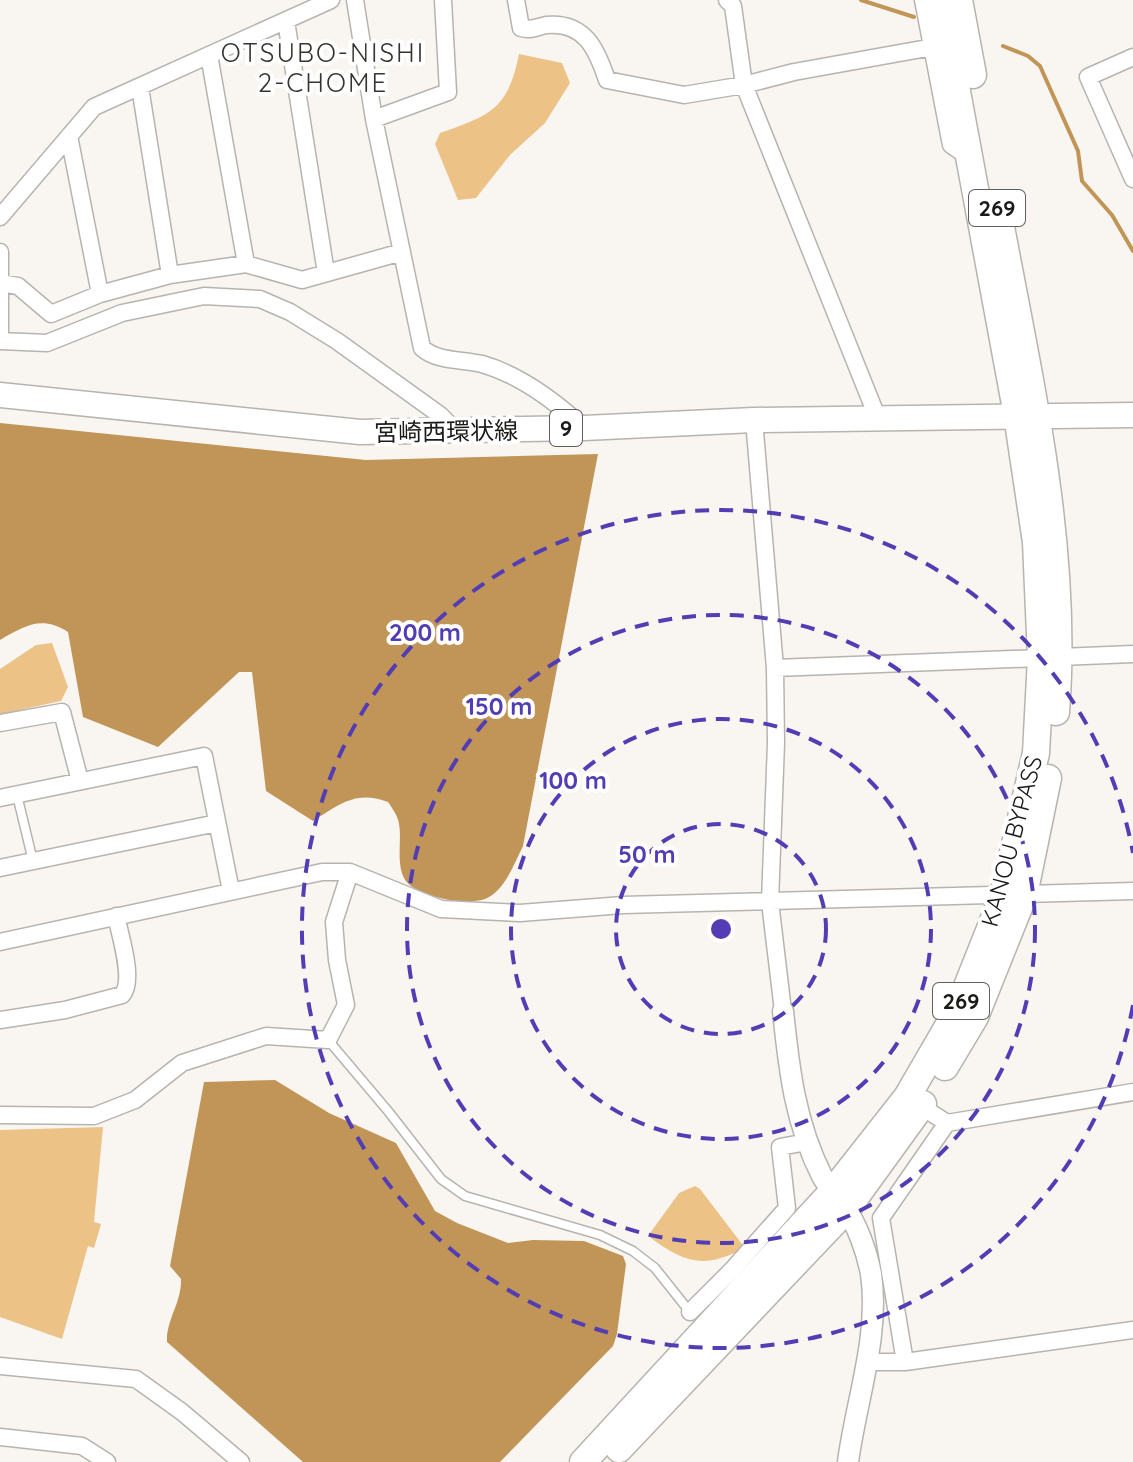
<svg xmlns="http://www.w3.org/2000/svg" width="1133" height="1462" viewBox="0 0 1133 1462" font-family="Quicksand,'Noto Sans JP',sans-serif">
  <rect width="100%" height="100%" fill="#f9f6f1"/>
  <path fill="#edc286" d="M519,54L562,63L570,83L545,123L510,155L476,198L458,200L435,144L440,133C491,115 508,109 519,54Z
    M52,643L68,687L61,701L0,714V669L36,645Z
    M103,1127L94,1222L101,1224L94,1248L88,1246L62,1339L0,1317V1130Z
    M695,1186L700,1189L742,1244L740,1250C702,1270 682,1261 648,1236L679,1193Z"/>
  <path fill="#c19557" d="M0,423L366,460L598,454L523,846C514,864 506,887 489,897C472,908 413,897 404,878C396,862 402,841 399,824C398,816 392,808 388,802C356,790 340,804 313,821L266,791L252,672H239L158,747L83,717L68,632C41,615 25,626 0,640Z
    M275,1080L329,1113L396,1143L435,1211L457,1223L508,1243L533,1240L584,1241L623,1256L626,1264L617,1334L613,1346L500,1462H303L167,1342C166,1320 182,1302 181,1279L170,1266L204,1082Z"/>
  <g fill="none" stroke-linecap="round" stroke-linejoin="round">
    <path stroke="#c19557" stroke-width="4" d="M861,0L914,17
      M1003,46L1028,56L1040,66L1078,151L1082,181L1112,215L1133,251"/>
    <defs>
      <path id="service" d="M17,795L33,861
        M328,1040L388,1111L441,1179L465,1196L600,1235L633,1251L655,1268L690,1312"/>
      <path id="minor" d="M355,0L374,119L422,348C438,362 461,359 482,364C520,375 555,401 584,428
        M516,0L521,28C531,31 536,27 546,25C585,21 597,50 607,80L684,95L744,85L794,72L933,47
        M727,0L733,6L744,85L878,419
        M923,0L951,145L970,158
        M286,21L326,273
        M209,55L246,264
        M1133,57L1088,77L1133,179
        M140,87L170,275
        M374,119L448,92L443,0
        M69,136L100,294
        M0,217L94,107L331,0
        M0,252V341
        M0,283L18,286L51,314L100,294L170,275L246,264L302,280L402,252
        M0,341L47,343L122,313L204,296L260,299L290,312L337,341L440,415L456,431
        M754,420L775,668L776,743L770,902L783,1011
        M1060,657L1133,654
        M775,668L1041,658
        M0,723L62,712L80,781
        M0,798L204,756L231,891
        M0,868L217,823
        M0,942L322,872H350L441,909L520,913L623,905L1133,891
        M0,1020L65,1010L122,995C135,981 120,935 116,916
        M922,1107L947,1123L1133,1092
        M0,1115L94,1116L135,1100L182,1063L266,1036L328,1040L346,1005L337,960L334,922L350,872
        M690,1312L732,1270L787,1208L780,1147L807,1142
        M866,1362H905L1133,1330
        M905,1362L881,1218L947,1123
        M0,1366L136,1379L182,1412L241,1462
        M0,1437L82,1446L107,1462"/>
      <path id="tertiary" d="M783,1011C789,1069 795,1123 822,1176C828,1187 837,1196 844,1206C857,1224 867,1252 871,1274C880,1336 856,1401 848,1462"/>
      <path id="primary" d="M0,395L360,432L584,428L754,420L1133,415"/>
      <path id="trunk" d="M959,0L973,75
        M999,216C1029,379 1069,545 1056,712
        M945,1067L975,1017L1024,895L1048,778
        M619,1449L847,1209L923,1104
        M583,1462L833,1191L907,1097L958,1009L1003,896L1036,753L1041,658L1036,542L1017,415L940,0"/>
    </defs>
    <use href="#service" stroke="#b7b4b0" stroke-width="11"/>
    <use href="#minor" stroke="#b7b4b0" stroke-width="19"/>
    <use href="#tertiary" stroke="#b7b4b0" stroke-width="23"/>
    <use href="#primary" stroke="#b7b4b0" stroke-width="27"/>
    <use href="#trunk" stroke="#b7b4b0" stroke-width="29"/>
    <use href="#service" stroke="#fff" stroke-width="8"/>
    <use href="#minor" stroke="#fff" stroke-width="16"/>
    <use href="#tertiary" stroke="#fff" stroke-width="20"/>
    <use href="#primary" stroke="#fff" stroke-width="24"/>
    <use href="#trunk" stroke="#fff" stroke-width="26"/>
  </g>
  <g fill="none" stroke="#523db5" stroke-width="4" stroke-dasharray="14 10">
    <circle cx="721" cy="929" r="105"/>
    <circle cx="721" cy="929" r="210"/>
    <circle cx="721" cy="929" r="314"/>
    <path d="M1133 1005A419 419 0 1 1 1133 853"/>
  </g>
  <g text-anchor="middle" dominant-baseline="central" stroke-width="8" stroke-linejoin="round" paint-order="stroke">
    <g fill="#fff" stroke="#5f5f5d" stroke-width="2">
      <rect x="969" y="190" width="56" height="36" rx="6"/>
      <rect x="550" y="410" width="32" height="36" rx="6"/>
      <rect x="933" y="983" width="56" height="36" rx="6"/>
    </g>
    <g font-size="22" font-weight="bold" fill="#1b1a18">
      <text x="997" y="208">269</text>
      <text x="566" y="428">9</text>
      <text x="961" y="1001">269</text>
    </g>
    <g font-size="24" fill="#1b1a18" stroke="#fff">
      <text transform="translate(446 431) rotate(-1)">宮崎西環状線</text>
      <text transform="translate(1011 841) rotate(-75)">KANOU BYPASS</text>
    </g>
    <g font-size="26" letter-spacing="2" fill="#363430" stroke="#fff">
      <text x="323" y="52">OTSUBO-NISHI<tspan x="323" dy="30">2-CHOME</tspan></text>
    </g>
  </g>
  <circle cx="721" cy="929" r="12" fill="#523db5" stroke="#fff" stroke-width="4"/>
  <g font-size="24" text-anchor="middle" font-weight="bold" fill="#523db5" stroke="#fff" stroke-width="8" stroke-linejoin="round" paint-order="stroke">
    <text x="425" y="641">200 m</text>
    <text x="499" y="715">150 m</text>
    <text x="573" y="789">100 m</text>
    <text x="647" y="863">50 m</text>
  </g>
</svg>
